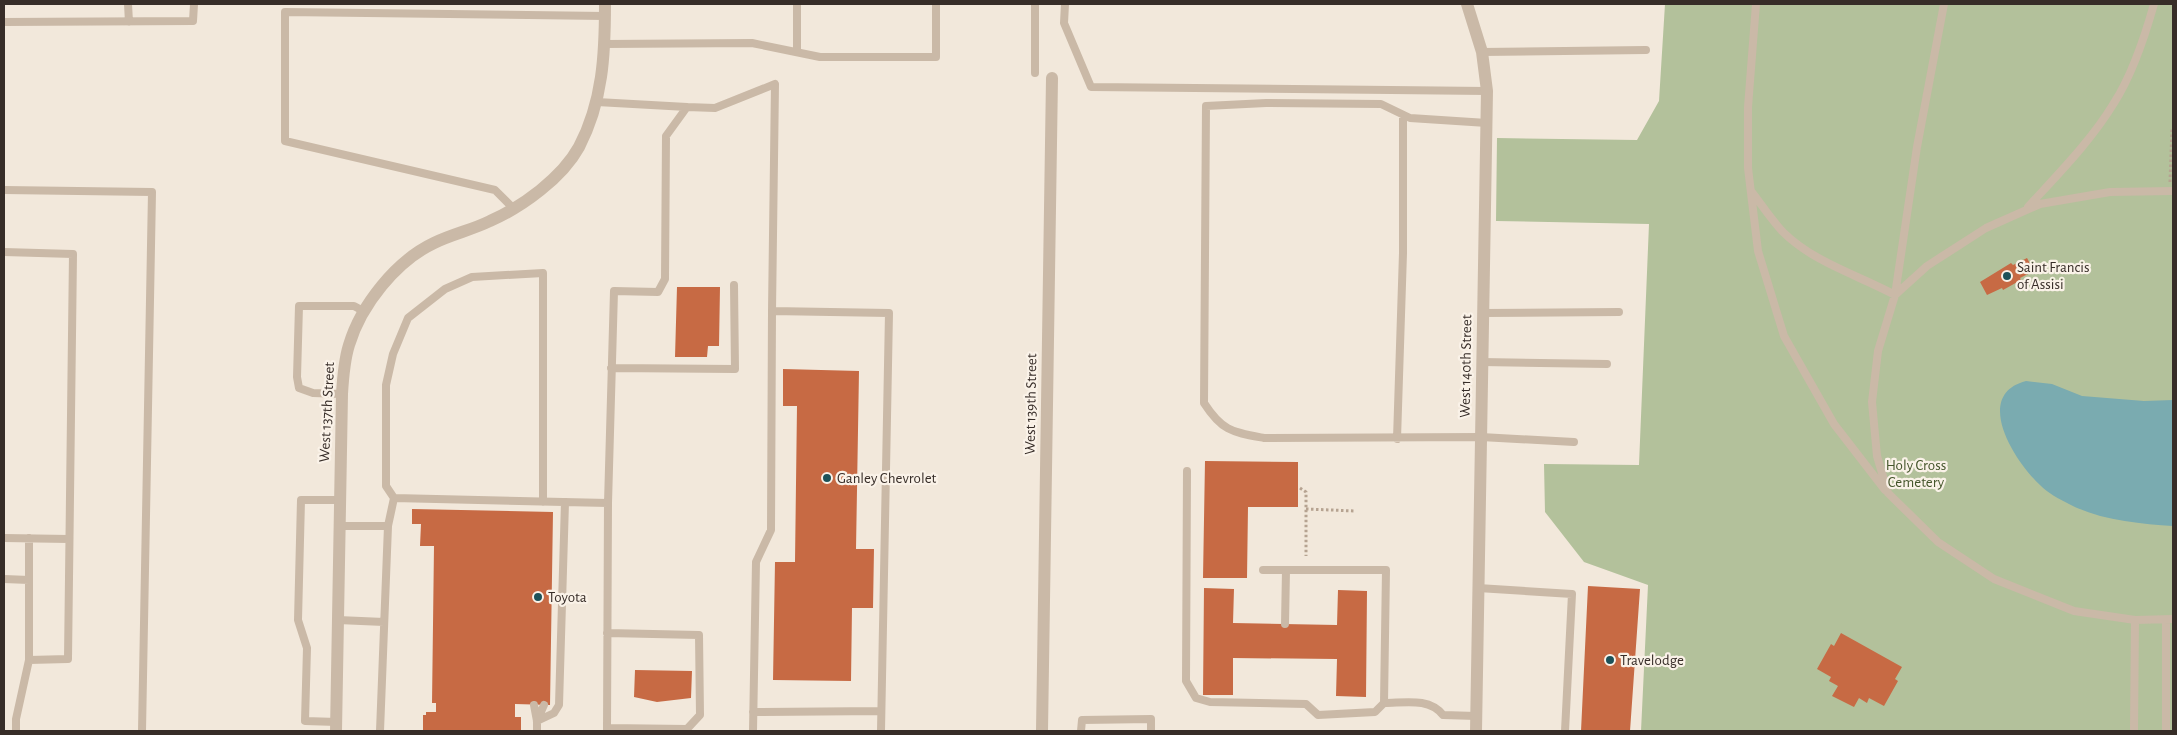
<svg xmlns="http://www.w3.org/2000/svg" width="2177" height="735" viewBox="0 0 2177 735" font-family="'Alegreya Sans',sans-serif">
  <rect width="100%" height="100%" fill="#f2e8db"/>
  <path fill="#b3c19b" d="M1665,4H2173V731H1641L1648,585L1584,562L1545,512L1544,464L1639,465L1649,224L1496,221L1497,138L1637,140L1659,101Z"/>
  <path fill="#7aabb0" d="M2026,381L2052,384L2082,396L2144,401L2173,400V526C2140,524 2099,520 2069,504C2059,499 2048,493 2040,485C2015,462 1972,395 2026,381Z"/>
  <path fill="#c76a44" d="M2027,258L2034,271L2020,278L2021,280L2003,290L2002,288L1987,295L1980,282L2011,263L2013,265Z
    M677,287H720L719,346H708L707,357H675Z
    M783,369L859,371L856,549H874L873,608H852L851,681L773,680L775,562H795L797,406H783Z
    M1205,461L1298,462V507H1248L1247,578H1203Z
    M412,509L553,512L550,705L515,704V717H521V731H423V715H426V712H436V703H432L434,546H420L421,524H412Z
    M1588,586L1640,589L1630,731H1581Z
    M1204,588L1234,589L1233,623L1337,625L1338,590L1367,591L1366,697L1336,696L1337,659L1233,658V695H1203Z
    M1841,633L1902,667L1895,679L1898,681L1884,706L1869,698L1867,703L1859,698L1854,707L1832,696L1838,686L1829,681L1831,677L1817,669L1831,644L1834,646Z
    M635,670L692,671L691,698L657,702L634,697Z"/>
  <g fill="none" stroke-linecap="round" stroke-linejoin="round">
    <path stroke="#b6a391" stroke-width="3" stroke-dasharray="2.5 2.5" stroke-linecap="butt" d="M2170,182L2172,128
      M1300,488L1306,492V556
      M1306,509L1355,511"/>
    <path stroke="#cab9a7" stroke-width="8" d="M128,4L129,22
      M797,4V52
      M1035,4V73
      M1065,4L1064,23L1091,87L1487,91
      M1756,4L1748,107V168L1758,251L1784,336L1834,424L1885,490
      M4,22L193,21L194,4
      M605,44L752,43L820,57H936V4
      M1482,52L1646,50
      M597,102L687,107
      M1487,123L1410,118L1381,104L1266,103L1206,106L1204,403C1222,431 1232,432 1264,438L1481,437L1574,442
      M4,190L152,192L142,731
      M1751,191C1762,205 1772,221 1784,233C1815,263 1858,275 1895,295L1917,147L1944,4
      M2173,191L2110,192L2040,204L1986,228L1927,266L1895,295L1878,351L1872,402L1877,456L1888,493L1938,542L1994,579L2074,611L2135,620L2173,619
      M2028,207C2058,174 2091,141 2114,103C2132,75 2145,36 2154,4
      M514,209L495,190L285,141V12L605,16
      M4,252L73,254L68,659L29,660V538
      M1483,313L1619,312
      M1482,362L1607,364
      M611,368L735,369L734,285
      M342,394L313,393L299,388L297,377L299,306H354L365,312
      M1397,439L1403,253V115
      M1187,471L1186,681L1196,698L1210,702L1306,704L1318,715L1375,712L1384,703L1386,570H1263
      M394,498L386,486V385L393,354L408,318L445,289L472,277L543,273V502
      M339,526H388
      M4,538L69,539
      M4,579L29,580
      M1478,588L1572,594L1565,731
      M338,620L384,622
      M2166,620V731
      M1285,624L1286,570
      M1384,703C1404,703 1429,697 1443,715L1476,716
      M534,705L537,721
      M753,712L881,711
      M537,721L544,705
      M337,722L305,721L307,648L298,620L301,500H340
      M607,728L687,729L700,715L699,635L607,633
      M16,731V719L29,660
      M380,731L388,526L394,498L608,503
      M537,731V721L554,713L559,705L565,502
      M607,731L608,503L614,291L658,292L665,279L666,136L687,107L715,108L775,84L772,311L889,313L881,731
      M753,731L756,562L771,530L772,311
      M1081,731L1082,720L1151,719V731
      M2134,731L2135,620"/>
    <path stroke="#cab9a7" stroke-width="12" d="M1467,4L1482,52L1487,91L1476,731
      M336,731L342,394C343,377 344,361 349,345C361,305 396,261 434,243C452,234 472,230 490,221C522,207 562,178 579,147C603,101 605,54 605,4
      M1042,731L1052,78"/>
  </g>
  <g fill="#1d5259" stroke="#faf2e8" stroke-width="2">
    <circle cx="2007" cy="276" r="5"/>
    <circle cx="827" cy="478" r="5"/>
    <circle cx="538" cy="597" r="5"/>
    <circle cx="1610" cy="660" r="5"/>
  </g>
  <g text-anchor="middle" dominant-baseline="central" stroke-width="4.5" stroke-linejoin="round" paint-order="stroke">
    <g font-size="15" fill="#372d28" stroke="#faf2e8" text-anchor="start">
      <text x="2017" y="267">Saint Francis<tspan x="2017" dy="17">of Assisi</tspan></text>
      <text x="837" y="478">Ganley Chevrolet</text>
      <text x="548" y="597">Toyota</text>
      <text x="1620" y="660">Travelodge</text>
    </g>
    <g font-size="15" fill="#372d28" stroke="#faf2e8">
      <text transform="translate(1466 366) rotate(-89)">West 140th Street</text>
      <text transform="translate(1031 404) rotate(-89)">West 139th Street</text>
      <text transform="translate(327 412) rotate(-87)">West 137th Street</text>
    </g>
    <g font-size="15" fill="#44552b" stroke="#faf2e8">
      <text x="1916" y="465">Holy Cross<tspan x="1916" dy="17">Cemetery</tspan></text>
    </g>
  </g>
  <rect width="2177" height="735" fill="none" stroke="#372d28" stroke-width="10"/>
</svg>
